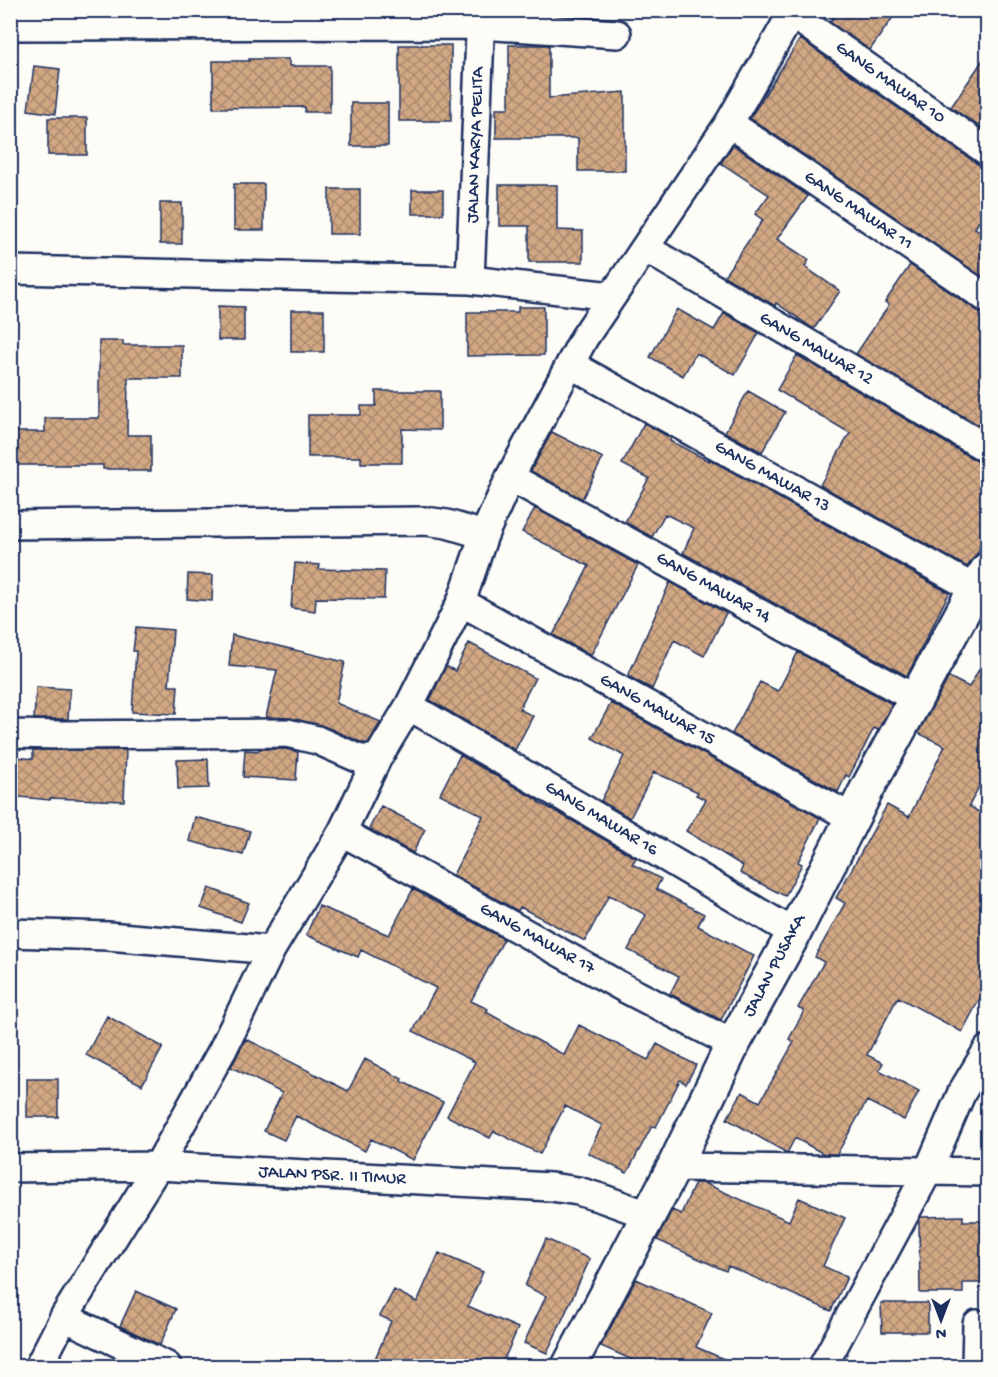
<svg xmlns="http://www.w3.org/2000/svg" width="998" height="1377" viewBox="0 0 998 1377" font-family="'Gochi Hand',sans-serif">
  <defs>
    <pattern id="building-cross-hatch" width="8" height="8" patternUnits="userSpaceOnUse" patternTransform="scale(1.5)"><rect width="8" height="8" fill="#d2a884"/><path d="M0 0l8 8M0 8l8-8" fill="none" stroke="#aa896f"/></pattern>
  </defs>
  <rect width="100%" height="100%" fill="#fdfcf7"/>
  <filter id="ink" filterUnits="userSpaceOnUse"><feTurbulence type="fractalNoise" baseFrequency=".0167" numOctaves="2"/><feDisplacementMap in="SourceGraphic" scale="12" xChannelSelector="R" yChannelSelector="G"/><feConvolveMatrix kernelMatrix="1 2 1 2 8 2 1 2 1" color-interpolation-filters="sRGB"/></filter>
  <g filter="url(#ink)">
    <path fill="url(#building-cross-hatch)" stroke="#1b2f5e" stroke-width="1.5" d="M838,10H898L870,50L830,22Z
      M800,39L979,165L987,168V209L975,228L987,236V280L750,118Z
      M399,45H451V121H399Z
      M509,45H549V98L625,92V171H578V138H496V108H509Z
      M987,54V132L951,107Z
      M249,59H289V66H330V112H305V107L213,108V61H249Z
      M34,66L60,69L55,114L28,110Z
      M351,103H388V146H351Z
      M48,118H87V155H48Z
      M733,145L808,196L777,239L809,260L805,267L840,291L814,329L776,303L775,306L724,276L763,220L755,214L769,195L721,163Z
      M234,184H264V230H234Z
      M499,185H557V230L583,231V262H529V226H499Z
      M329,189H360V234H329Z
      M412,190H443V214H412Z
      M160,203H182V244H160Z
      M910,265L979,312L987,316V430L856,354L889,305L885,302Z
      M218,306L244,307V340H218Z
      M518,307H544V355L467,356V312H518Z
      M677,309L714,330L724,313L759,333L735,375L696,353L683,376L650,357Z
      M291,310H324V352H291Z
      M99,341H123V345H182V378H128L127,435H151V471H128V469H103V465H10V432H45V418H99Z
      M797,355L980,463L987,465V534L976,555L967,567L820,485L850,433L777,390Z
      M376,391H440V430L402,429V463H361V457H308V415H361V406H376Z
      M748,391L785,412L762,452L725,432Z
      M644,423L671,438L670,441L709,461V459L949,593L907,676L683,553L694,528L665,514L652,537L625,522L649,478L622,464Z
      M552,432L603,458L582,499L531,471Z
      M535,508L638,565L591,655L553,635L589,566L522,532Z
      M295,563L320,565L319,569L385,571L384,599L316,598L315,611L291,608Z
      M188,574L213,575L212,601L187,599Z
      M670,582L726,613L704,656L674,640L652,689L628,676Z
      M136,627L173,630L169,686H178L176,714L132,712L136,651H133Z
      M232,635L345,662L336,703L381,722L368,743H363L321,725L290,718L266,717L277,670L229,666Z
      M469,643L535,678L519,709L533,716L515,750L430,700L446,666L455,671Z
      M798,652L892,704L878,730L874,728L849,777L846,775L838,792L732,734L760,682L778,691Z
      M987,655V771L969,806L987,817V985L962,1032L898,997L867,1055L883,1063L879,1070L919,1091L904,1120L867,1101L837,1154H824L795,1138L787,1153L727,1119L742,1092L760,1102L794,1042L789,1039L804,1011L798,1008L824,962L815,957L845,903L836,898L887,805L909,817L945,746L918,733L949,677L969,687Z
      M36,687L70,689L68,719H34Z
      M611,703L820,818L798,862L802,864L785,896L740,873L743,866L686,831L706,800L696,795L698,792L654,772L630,818L601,801L624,756L592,738Z
      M259,749H285L298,752L296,780L243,777L245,750L258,751Z
      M33,750H126L124,801L50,798V800L10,796V756L33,759Z
      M460,755L539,801L538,802L564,816L636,858L632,864L661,879L656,889L704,914L698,926L754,956L721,1020L670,994L679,976L628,950L646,915L609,895L585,941L520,907L518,911L453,875L483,816L440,794Z
      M208,759L209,788L178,789L177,760Z
      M381,806L425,829L413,853L369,829Z
      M195,817L250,831L243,855L189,841Z
      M209,888L249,903L241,922L201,908Z
      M413,889L504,939L471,1001L488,1009L486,1012L564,1055L579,1025L648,1060L657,1044L696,1065L686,1084L680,1080L656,1127L652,1126L627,1173L588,1153L602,1125L565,1106L540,1154L494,1131L490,1138L447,1116L475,1062L413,1031L436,988L361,950L358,957L306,935L319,906L389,935Z
      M107,1016L163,1047L142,1085L86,1055Z
      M246,1039L348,1091L365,1059L402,1079L401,1081L443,1102L413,1160L371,1139L365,1151L296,1116L284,1140L264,1131L282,1093L231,1067Z
      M27,1079H58V1117H27Z
      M695,1183H704L789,1221L799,1198L845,1218L823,1266L847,1277L831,1311L728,1266L726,1271L657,1240L672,1210L681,1214Z
      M963,1216V1221H987V1283H963V1293H920L919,1220L921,1217Z
      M546,1239L590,1259L547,1353L524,1343L546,1296L525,1286Z
      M439,1253L483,1272L468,1306L518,1328L501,1366H372L391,1321L380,1316L394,1290L417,1302Z
      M636,1279L712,1313L696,1347L740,1366H646L601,1346Z
      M136,1291L176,1309L160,1345L120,1326Z
      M881,1303H928V1332H882Z"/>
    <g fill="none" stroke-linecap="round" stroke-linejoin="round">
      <defs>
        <path id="minor" d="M792,14L988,152
          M10,26L481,25L617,34
          M729,123L988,299
          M645,248L988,449
          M10,270L470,280L612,296
          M470,280L481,10
          M570,364L975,589
          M510,477L916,699
          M10,525L425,521L447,524L484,535
          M461,602L852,818
          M409,706L794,933
          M10,734L63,735L287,733L317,740L360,759H377
          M342,832L475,905L624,988L733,1044
          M10,933L108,936L271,950
          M674,1167L988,1172
          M10,1168L158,1166L551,1187L578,1191L601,1198L648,1215
          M64,1317L167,1366
          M39,1366L64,1317L158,1166L223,1049L271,950L342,832L377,759L409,706L461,602L484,535L510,477L584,338L729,123L794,10
          M823,1366L928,1171L962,1092L988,1049
          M976,1366L977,1324"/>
        <path id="secondary" d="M569,1366L674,1167L733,1044L794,933L866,791L975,589L988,569"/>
      </defs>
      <use href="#minor" stroke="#1b2f5e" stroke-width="32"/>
      <use href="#secondary" stroke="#1b2f5e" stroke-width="38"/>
      <use href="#minor" stroke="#fdfcf7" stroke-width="27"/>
      <use href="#secondary" stroke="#fdfcf7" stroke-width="33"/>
    </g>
  </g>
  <g text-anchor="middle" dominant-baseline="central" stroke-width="6" stroke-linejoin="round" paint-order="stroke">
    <g font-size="18" fill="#1b2f5e" stroke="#fdfcf7">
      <text transform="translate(890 83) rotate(35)">GANG MAWAR 10</text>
      <text transform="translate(476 145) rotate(-88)">JALAN KARYA PELITA</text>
      <text transform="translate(858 211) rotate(34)">GANG MAWAR 11</text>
      <text transform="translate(816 349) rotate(30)">GANG MAWAR 12</text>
      <text transform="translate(772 477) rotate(29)">GANG MAWAR 13</text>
      <text transform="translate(713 588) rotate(29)">GANG MAWAR 14</text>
      <text transform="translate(657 710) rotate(29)">GANG MAWAR 15</text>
      <text transform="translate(601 819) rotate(31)">GANG MAWAR 16</text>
      <text transform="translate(537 939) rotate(29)">GANG MAWAR 17</text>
      <text transform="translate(775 966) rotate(-62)">JALAN PUSAKA</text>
      <text transform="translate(332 1176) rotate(3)">JALAN PSR. II TIMUR</text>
    </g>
  </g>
  <rect width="998" height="1377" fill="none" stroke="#fdfcf7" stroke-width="36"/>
  <rect x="18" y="18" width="962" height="1341" fill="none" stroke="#1b2f5e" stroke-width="2" filter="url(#ink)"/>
  <g transform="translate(941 1320) rotate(180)" stroke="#fdfcf7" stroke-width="4.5" paint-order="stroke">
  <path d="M0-4.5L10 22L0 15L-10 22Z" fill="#1b2f5e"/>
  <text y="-9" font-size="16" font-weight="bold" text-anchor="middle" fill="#1b2f5e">N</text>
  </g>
</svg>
